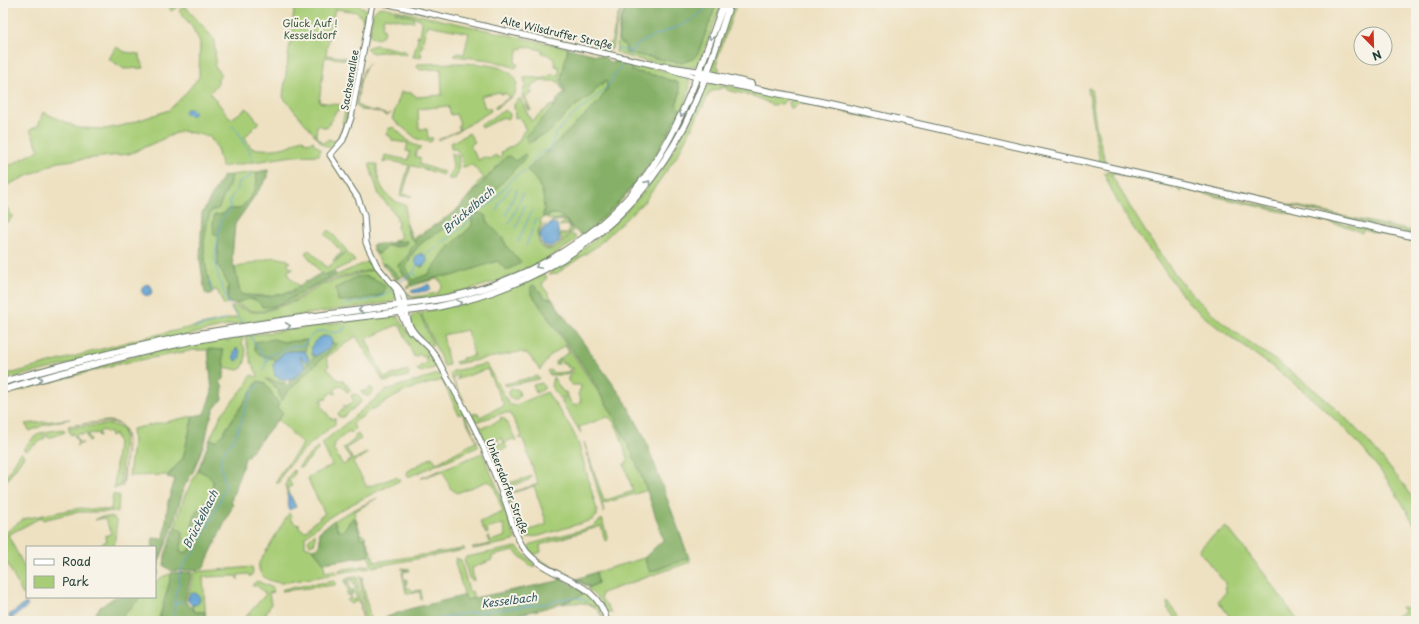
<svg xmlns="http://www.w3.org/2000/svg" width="1419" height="624" viewBox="0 0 1419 624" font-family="'Playpen Sans',sans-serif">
  <rect width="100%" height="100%" fill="#f7f3e8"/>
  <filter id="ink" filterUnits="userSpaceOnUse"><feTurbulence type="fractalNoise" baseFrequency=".025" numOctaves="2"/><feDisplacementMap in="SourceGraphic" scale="8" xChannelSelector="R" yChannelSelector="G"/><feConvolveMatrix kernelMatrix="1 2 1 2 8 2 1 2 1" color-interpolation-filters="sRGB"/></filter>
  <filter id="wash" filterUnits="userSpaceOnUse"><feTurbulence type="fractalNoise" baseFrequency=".012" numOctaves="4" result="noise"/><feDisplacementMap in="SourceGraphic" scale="16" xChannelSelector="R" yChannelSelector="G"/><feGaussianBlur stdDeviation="0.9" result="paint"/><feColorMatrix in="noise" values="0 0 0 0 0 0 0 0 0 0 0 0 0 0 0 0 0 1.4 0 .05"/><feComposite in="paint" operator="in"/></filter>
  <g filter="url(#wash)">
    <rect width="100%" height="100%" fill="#eee1c1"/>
    <path fill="#a8cd77" stroke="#648556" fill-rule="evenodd" d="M164,3H185L171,11L169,5L166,6Z
      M295,3H354L366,9L364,26L362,18L357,12L335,9L330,28L326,55L355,59L357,51L354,50L359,51L357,61L325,57L319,102L348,106L336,111L327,128L317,125L316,135L323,143L329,139L333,141L337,139L344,124L342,123L345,112H348C347,123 342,142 330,148L323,145L283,97Z
      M624,3L617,23L612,49L608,52L586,47L584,45L603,47L611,43L618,15Z
      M627,3H628L621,21L618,40L626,47V53L682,63L698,53L717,3H722L699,63C696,66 694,67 691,67C680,68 623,58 616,52L620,20Z
      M732,3H737L717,59V65L720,70L717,73L713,70L712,64Z
      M185,6L214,39L216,62L214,65L221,75L218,78V83L210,93L231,119L247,108L259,123L245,137L251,148C264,150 276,150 289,146C294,144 297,140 303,139L307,143L314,141L313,143L321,149L319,155L293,156L222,167L216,146L209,136L181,131L129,154L58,162L3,187V169L39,150L30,130L38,126L43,112L78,128L105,129L125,125L169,110L185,94L199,77L200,42L192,27L179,10Z
      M383,7L568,48L561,80L565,93L552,109L533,142L539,136L547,134L574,107L593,94L596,89L607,80V89L598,103L527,170C544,188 545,194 543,218L540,221L542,224L537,233L540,246C552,257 563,242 572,234L576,237L577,240C564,248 551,257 537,264C502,283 460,293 420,300V298C414,298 408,298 407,292L413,297L438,293L442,286L441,281L436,279L406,288L411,284L443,276H452L497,261L507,270L520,262L507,247L502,237L488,223L486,216L475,214L469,208L482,204L526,156L525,155L515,161L506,157L455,212L478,185L477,183L484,178L472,165L463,167L461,156L456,149H451V143L469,133L475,142L470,145L478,160L484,157L489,159L496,155L498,158L502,155L501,152L516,144L520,139L523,132L526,130L519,117L515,118L514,104L520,98L531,121L549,107L557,103L556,100L564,93L558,81H541L532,85L530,92L533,93L525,97L531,110H529L522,96L524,88H526L524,78C534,75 542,83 552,74L559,75V67L555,66C555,57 550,55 542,53V50L523,46L522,49L519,48L515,63L518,64L516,68L491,60L454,56L458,53L464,54L469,33L427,25L422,44L425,45H422L420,53L422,54L421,57H413L418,39L417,35L420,36L422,24L420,19L395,11L396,13L413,17L414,22L384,17L382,28L385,29L383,35L378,39L371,37L369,34L373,13L378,8Z
      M375,45L405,51L407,55L389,51L373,53L368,51L366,48Z
      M116,47L125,52L139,54L144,68L124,69L109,59Z
      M616,58L685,77L689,80C698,108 610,227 581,235L563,218L551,220L546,217C559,209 569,221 576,231L665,140L675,120L676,105L680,93L678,83L658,76L631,71L627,63L611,62Z
      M371,62C359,72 359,90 357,104C365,112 377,110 387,115L391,113L387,116L377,111L360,110L356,104C359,91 359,69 371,62Z
      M459,63C476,64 510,63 517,82L515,94L495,109V107L509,98L506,93L501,94L500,92L481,96L485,108H490L491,111L458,131L438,140L460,130L458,125L460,124L456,114L451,115L448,106L418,109L419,129H427L428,138H433L431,142L417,139L392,119L401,92L412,93L417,97L442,95L441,69L420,70L417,67L418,64Z
      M697,82C699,91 684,117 680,127C633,229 529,291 421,307C424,304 435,304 441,303C458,300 474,294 490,289C596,252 657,186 697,82Z
      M713,83L785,97L786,100L782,104L772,105L756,97L727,90L725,87L710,92L677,156L645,201L597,246L556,274L549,275L552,269L578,253L608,229L642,194L660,172L679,141L706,85Z
      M1088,88H1091L1096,126L1106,165L1100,163Z
      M794,99L874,117L875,119L830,108L799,103L791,110L789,102Z
      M505,110L510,114V117L506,119L504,117L482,128L480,125Z
      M393,127L412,144L420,147V149L417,150L415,156L421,158L419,164L444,172L443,175L411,165L403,194L412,196H400L409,165L388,160L383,163L385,155L408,160L410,152L406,151L408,143L393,141L389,135H386L388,129Z
      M451,153L459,156L458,173L455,179H448L453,167Z
      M369,164H377C376,183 386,201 406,205C406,217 403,236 416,242L409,254L398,265L404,276L400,278L387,264H382L374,251L378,254L387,246L401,247L407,241L392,242L401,237L397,227L398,223L396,215L379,195Z
      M1108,170L1416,240V242L1363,230L1362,233L1348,227L1187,190L1182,189L1181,193L1176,188L1113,173L1111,174C1137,218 1162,264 1199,301C1226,328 1259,348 1290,371C1329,399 1363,433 1393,472C1400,480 1414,496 1416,507C1417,513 1416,521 1416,528C1381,460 1335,414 1274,368C1246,347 1216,329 1190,304C1181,294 1172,281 1164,270C1141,240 1118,209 1104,173L1108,174Z
      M256,172C260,188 250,199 239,209H228L214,235H218V265L228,284V302L224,305L217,290L212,291C203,264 201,237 211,211L218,209L229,185L231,175Z
      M1227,191L1416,232V235Z
      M3,201L12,217L10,220L3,225Z
      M467,214L472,218V226L446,250L429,274L413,280L406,269C413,240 444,229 467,214ZM420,254H424L425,265L422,267H420L417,255Z
      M560,219C566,220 570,226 573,231C567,236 561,244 554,247C538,254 534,233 546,224C546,225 540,228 539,231C536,238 540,247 548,248C554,248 558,244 562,240L560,234L569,233V225L559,226L564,222L563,220L551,222Z
      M329,230L347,251L334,261L333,260L342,252L325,234Z
      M309,250L323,263V266L325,265L327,268L347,252L355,261L325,275L321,273L305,253Z
      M274,257L288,260L290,262L287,264L291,268H294L288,271L289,276L299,286C283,299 262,295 242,295L240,292L235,268Z
      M370,261L375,268L373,269L329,280L314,287L295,300L263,311H252L235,304C243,300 249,297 258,301L293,298L310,286Z
      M376,269L395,291L396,298L392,302L230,325L3,380V373H13L146,337L238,317L231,307L234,306L252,312H263L296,301L322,284ZM356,277L382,295L351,301V280Z
      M543,274L547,277L542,285L552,299L545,298L539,290L531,293L610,409L636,460L648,490L602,504L604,513L584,442L604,501L633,491L624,464L628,462C624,450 619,422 608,417L579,427L581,433L561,401L568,396L572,405H578L581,400L578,395L581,387L580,385H572L568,381V377L573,372V368L567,367V364H562V360H559V364H555V362L569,352L565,345L550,356L540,370L528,354L520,352L456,364L455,362L463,360L462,358L474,356L467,330L443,335L449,365L444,366L422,316V312C465,304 504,293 543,274Z
      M419,312L433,345L430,346L415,331L410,322L412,316Z
      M391,315L399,318L409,334L424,347L429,354L422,357L421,354L414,357L401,327L397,325L366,339L384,378L407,370L409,372L408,376L384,382L356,336L326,358L329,366L327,368L338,380H343L351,391L347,392L341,385L334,390L336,393L334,394L332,392L326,397L327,399L326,400L324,398L321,400L323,403L321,405L331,419L335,418V424C320,436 283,464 279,483H276L280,474L303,444L278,420L283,413L276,407L278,404L265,383L258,381L222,435L216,441L210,439L221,415L246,385L251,375L257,377L258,375L251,362L245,336ZM323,336L331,337L332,343L337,344L288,391L281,401L278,389L266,379L285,385V381L280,379L273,365L276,360L259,354L273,339L284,342L307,340L305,351L309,359H305L298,354L306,367L315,356L312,355Z
      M204,335L3,387V385L20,380L131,351Z
      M233,336L234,338L243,337L242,343C247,351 247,360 242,368L238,370L225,367L222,358L223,350H194L114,365L3,395V392L148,353L225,338L228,342L231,337Z
      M431,356L435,364L434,368L421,372L417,370L420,366L427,363L425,358Z
      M486,364L510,405H516L547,392L570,426L578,442L597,510V516L592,520L539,536L522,538L512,509L522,533L547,524L534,486L509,494L512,505H511L503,482L506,484L532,476L529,480L507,487L509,493L538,484L523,439L519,438L522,436L510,413H503L476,422L472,414L478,413L480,417L504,405L487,369L456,380L458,378V374L454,377L453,380L464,401L450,375L453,371Z
      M570,369L571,372L565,375H550L547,371L550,370L554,373L568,372Z
      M441,373C448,381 479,439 478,447L408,477L407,473L408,471L432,457L437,463L477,441L462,413L459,415L442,380L407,390L366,413V414L353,423L355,429L351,433L349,431L334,444L336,446L333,448L343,465L351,460L345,450L343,449L356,438L354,436L358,434L361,439L346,448L353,460L368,452L369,453L353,462L367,487L396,477L401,480C367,497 333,510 305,537V546L313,549L324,563L325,572L335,570L337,574L282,583C270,582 257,577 259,563L289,513L292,516L290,519L297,525L300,524L298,526L305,532L314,522L320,519L319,517L325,514L307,478L332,465L322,443L386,390Z
      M537,376L539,379L505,386L504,384Z
      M553,377L563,392H566L567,395L560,399L551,386Z
      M542,383L544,387V389L536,393L533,385Z
      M371,387L374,391L368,396L363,395L360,391H366Z
      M508.5 394a5.5 5.5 0 1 1 11 0a5.5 5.5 0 1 1-11 0Z
      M353,394L355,395L357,394L361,399V402L343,417H339L338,413L345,408L343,405L346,407L354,401L351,396Z
      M193,416L183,458L168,475L129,476L133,443L132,429Z
      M500,417L505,419L516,440L515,441L513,439L504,443L502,438L497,440L499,445L505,443L507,448L496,452L505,475L501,479L478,427L480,425L482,428L501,420Z
      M70,419L46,424L30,431L25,424Z
      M108,421C132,422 127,445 125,462C124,470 125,480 122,487C122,469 138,422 109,422C95,422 81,425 68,426Z
      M111,424L121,428L124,434L120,487L114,488L118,441L115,434L111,436L109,432L106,433L104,430L99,432L100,436H99L97,433L93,434L92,433L88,434L91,440L89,441L86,433L81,435L80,433L76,435L79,443H83L76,446L78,443L74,434L71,435L68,428Z
      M63,429L65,432L52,437H47L44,432Z
      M42,432L45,438L26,451L23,449L33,438Z
      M318,446V450L302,467H298Z
      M21,452L24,456L3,486V482Z
      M482,453L498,489L515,538L514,541L473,549L472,548L490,544L487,537L489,536L491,541L506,536L503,524L487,529L488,533L486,534L480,522L503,512L493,484L488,481L457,493L450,488L443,471L421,478Z
      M198,470L206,474L213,481C213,494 208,504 196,511L192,526L195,542L189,551L184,553L180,551L183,538L182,532L175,527L184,497Z
      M294,470L295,474L289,480L292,486L287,488L296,507L289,493L287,494C284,483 287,478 294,470Z
      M113,494L119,496L118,512H76L43,520L42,517L8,535L27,572V592L23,595L3,555V535L23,519L80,508L111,510Z
      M377,498L354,512L361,534L365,536L375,562L462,549L463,547L465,550L372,567L369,556L370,554L365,538L361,539L354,517C348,521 347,528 341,532L338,531L334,520Z
      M99,517H113L117,522L114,547H95L107,541L105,536L112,533L104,518L95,520Z
      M602,519L608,540L605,541L601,526L540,545L541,552L534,555L528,548L531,544L592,527Z
      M1227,527L1263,572L1298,621H1233L1218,601L1226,592L1225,583L1199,551C1206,540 1216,533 1227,527Z
      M315,533V543L310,545L308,540Z
      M517,547L534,564L535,567L531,566L514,551L492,556V560L472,568L474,581L469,578L464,559L466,557Z
      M456,558L461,560L469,592L472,591L474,598L529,587L466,600L455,563Z
      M644,558L650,572L689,558L690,562L602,593L601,598L612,613L608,612L606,613L601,602L588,589L590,588L538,559L590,587L598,583L596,572Z
      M368,565L369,568L339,573V570Z
      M252,567L253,573L250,577L249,574L238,575V580L236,576L203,577L206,621L205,612H195L191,605L194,606L189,598L187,601L194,572Z
      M402,568L409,569L410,571L403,572L404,580L407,579L406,590L409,587L413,591L421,590V600L420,592L406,593L402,572L407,570V569L402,570Z
      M172,573L160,616L157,621H118L141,597H155V582L162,577Z
      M360,576L363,577L362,580L371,621H365Z
      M357,577L363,621L360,603L355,601L353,604L349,603L347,600L350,599L349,595H346L353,593L351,595L352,600L357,599L354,592L346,593L348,591L346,583H344L350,581L349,583L350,590L356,589L352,579L344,581L347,578Z
      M257,581L273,588L274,592L269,593L271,604L264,617L265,621H252L250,614L242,621L266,594L256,585L254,587L252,585Z
      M334,581L337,583L335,585L282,591L283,589Z
      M586,593L600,608L604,621H603C597,600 581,602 562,604Z
      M1416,601V621H1387L1404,612L1401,607L1408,608Z
      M1167,602L1169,603L1183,621H1177L1168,609Z"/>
    <path fill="#86b068" stroke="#52764e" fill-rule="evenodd" d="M628,3H717L698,53L693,59L682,63L626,53V47L618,40L621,21Z
      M568,48L605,57L609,62L627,63L631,65L632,71L658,76L678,83L680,93L676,105L680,109C656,161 627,198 584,234C568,234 566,203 543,218C545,194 544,188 527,170L598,103L607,89L606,80L596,89L593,94L574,107L547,134L539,136L528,144L525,136L552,109L565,93L561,80Z
      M525,154L527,156L482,204L470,208L475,214L481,213L486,216L488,223L502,237L507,247L521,263L507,270L497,261L452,276H443L411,284L398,266L409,254L411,248L416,242C409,239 406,229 406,222L413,239L455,212L506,157L510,156L515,161ZM467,214L472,218V226L446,250L429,274L413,280L406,268C412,245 430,237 449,226C455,222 461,218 467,214Z
      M268,170V177L235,224L232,258L240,292L242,295L263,297L292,292L304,282L308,281L321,273L325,275L334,271L336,275C313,282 284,309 262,307C252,291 244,303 232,304L228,302V284L218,265V235H214L213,224L214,215L223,214L228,209H239C250,199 260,188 256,172Z
      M231,175L229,185L218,209L211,211C201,237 203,264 212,291L211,295L205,293L200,260L202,213L223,176Z
      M407,241L406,245L387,246L378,254L374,251L372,245Z
      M382,264H387L400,278L396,280Z
      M366,276L381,282L386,288L382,295L351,301H338L336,288L356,277Z
      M534,285L545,298L552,299L625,401L644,436L689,558L650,572L644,558L663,540C649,494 634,451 610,410C587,369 558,331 531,293V286Z
      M273,339L284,342L307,340L305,351H289L276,360L259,354L255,350L254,342Z
      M332,343L337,344L288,391L281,401L278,389L266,379L289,385V381C301,376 306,364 315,356C321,351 327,350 332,343Z
      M208,349L223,350C222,360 225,368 224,379L220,382L223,387L222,399L214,409L209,422L206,438L194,470L184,487L172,529L159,561L158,574L155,578V547H152L153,538L164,539L168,502L175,479L167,477L183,458L193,416L204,414L212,392Z
      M258,381L265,383L279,404L277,408L283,413L245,459L231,501L233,505L203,569L172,571L164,566L165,555L175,527L182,531L183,538L180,551L184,553L189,551L195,542L192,526L196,511C208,504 213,494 213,481L206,474L198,470L210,439L216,441L222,435Z
      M354,517L361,539L365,538L370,554L369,556L324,563L313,549C322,547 320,539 319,532L334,520L338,530L342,532C346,528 349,521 354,517Z
      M192,572L185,601L195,612H205V621H157L160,616L172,573Z
      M596,572L598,583L590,587L577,579Z
      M560,578L586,593C522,624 446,621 376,621L409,609L463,596L465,595L466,600L558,581Z
      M115,597H141L118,621H91L99,608Z"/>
    <path fill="#63a2d5" stroke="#417084" d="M186,109H192L195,113L192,116L185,114L184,112Z
      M552,223L557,224L560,240C555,245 548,249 542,243L540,235L544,228Z
      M415 260a6 6 0 1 1 12 0a6 6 0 1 1-12 0Z
      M429,284L431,290L414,293L411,291L422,287L423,289V287Z
      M141.5 290a5.5 5.5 0 1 1 11 0a5.5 5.5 0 1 1-11 0Z
      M323,336L331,337L332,343L328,349L315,356L312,355C310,344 314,341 323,336Z
      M237,348L240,351V358L237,361L234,359V352Z
      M289,351H305L309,359L307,363L299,355L306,367C296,377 289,385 275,376L273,365L281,355Z
      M289,493L296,507L289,510L287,494Z
      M188 599a6 6 0 1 1 12 0a6 6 0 1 1-12 0Z
      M26,603L28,606L11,619L9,615Z"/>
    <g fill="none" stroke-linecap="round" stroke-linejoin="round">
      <path stroke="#63a2d5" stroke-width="1" d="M601,48H611
        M618,49L631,51
        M629,55C639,31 692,33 709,3
        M232,126C239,131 240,136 244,144C249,151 251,150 252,161
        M497,211L499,203L511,187
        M506,215L517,189
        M509,224L523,193
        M516,228L525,205
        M518,242L532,210
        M526,246L536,219
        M425,256L462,228L477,212L492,203L512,178L524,171L541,152L550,149C554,122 595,103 610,83C612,81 612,78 614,75C617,71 621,67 624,63
        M413,273L417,276
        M209,280L213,293
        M400,282L413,273L418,262
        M229,305L219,279L215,258L221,220L229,211L231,197L238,189V183L253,175
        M343,306L346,304C363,301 379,301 392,289
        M230,308L244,324
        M194,328L227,319
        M249,334L266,360
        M263,371L269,356L291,346H303C307,341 311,335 317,332C326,328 330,337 344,330L345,326
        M194,587V586
        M175,603H180L183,600
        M171,621L174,617L175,596L178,588L180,572L184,563L195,551L218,505L225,487L220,461L223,453L235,437L251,394L260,383
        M433,621L454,615L544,604L567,598H578L587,601"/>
    </g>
  </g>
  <g filter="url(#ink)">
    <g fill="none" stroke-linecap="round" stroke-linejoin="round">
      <defs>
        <path id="minor" d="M372,3L351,118L343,140L330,155L358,198L364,215L366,243L377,266L396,289L402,317L410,332
          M384,3L655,65L696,77
          M664,66L698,71
          M393,283C409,294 403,311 410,326C415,337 425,342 432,351C438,359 442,369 447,377C456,393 465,409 473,425C486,451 496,477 506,503C510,514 513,527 518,538C539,583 594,571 607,621"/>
        <path id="major" d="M702,72L751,84
          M701,78L821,102L1416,237
          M3,382C70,363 137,345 205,333C252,325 299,318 345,312C380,307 416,304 451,297C522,281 588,246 635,190C680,136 700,68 724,3
          M3,390C67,371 131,353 197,340C276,325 357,318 437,307C546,285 633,226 685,125C704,87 717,44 730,3"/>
      </defs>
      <use href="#minor" stroke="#677665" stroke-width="7"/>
      <use href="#major" stroke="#677665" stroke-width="8"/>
      <use href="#minor" stroke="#fff" stroke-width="5"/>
      <use href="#major" stroke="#fff" stroke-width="6"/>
    </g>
    <defs><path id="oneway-chevron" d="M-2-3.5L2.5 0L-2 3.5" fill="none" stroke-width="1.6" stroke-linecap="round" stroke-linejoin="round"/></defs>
    <g stroke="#8f9e9a">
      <use href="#oneway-chevron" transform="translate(711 37) rotate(111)"/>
      <use href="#oneway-chevron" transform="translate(682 114) rotate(114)"/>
      <use href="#oneway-chevron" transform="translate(648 183) rotate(-51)"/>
      <use href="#oneway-chevron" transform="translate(538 266) rotate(153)"/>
      <use href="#oneway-chevron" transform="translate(459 303) rotate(-12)"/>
      <use href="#oneway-chevron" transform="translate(361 310) rotate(173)"/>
      <use href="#oneway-chevron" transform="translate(288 326) rotate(-7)"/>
      <use href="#oneway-chevron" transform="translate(40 379) rotate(-16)"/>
    </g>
  </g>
  <g text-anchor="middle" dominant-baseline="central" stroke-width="4" stroke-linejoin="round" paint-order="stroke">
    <g font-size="10" fill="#3a5a41" stroke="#f7f3e8">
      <text x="310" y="22">Glück Auf !<tspan x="310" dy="12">Kesselsdorf</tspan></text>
    </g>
    <g font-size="10" fill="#1f3d34" stroke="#f7f3e8">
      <text transform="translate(557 32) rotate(13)">Alte Wilsdruffer Straße</text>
      <text transform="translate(349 80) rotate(-80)">Sachsenallee</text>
      <text transform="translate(508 486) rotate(69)">Unkersdorfer Straße</text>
    </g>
    <g font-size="11" font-style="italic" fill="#335b64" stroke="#f7f3e8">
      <text transform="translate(468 210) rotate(-41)">Brückelbach</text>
      <text transform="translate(200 519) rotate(-63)">Brückelbach</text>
      <text transform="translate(509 600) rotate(-7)">Kesselbach</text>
    </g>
  </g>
  <rect width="1419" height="624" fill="none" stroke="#f7f3e8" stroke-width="16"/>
  <rect x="26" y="546" width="130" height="52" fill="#f7f3e8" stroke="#a1aaa0"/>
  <rect x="34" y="559" width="20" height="6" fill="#ffffff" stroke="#a1aaa0"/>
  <text x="62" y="566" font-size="12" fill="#1f3d34">Road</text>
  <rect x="34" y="576" width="20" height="12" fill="#a8cd77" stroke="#a1aaa0"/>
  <text x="62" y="586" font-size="12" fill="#1f3d34">Park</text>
  <g transform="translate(1373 46) rotate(157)"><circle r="19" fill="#f7f3e8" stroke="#a1aaa0"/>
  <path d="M0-3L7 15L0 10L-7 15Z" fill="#c8321e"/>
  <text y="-6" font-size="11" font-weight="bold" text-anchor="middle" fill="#1f3d34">N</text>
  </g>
</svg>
